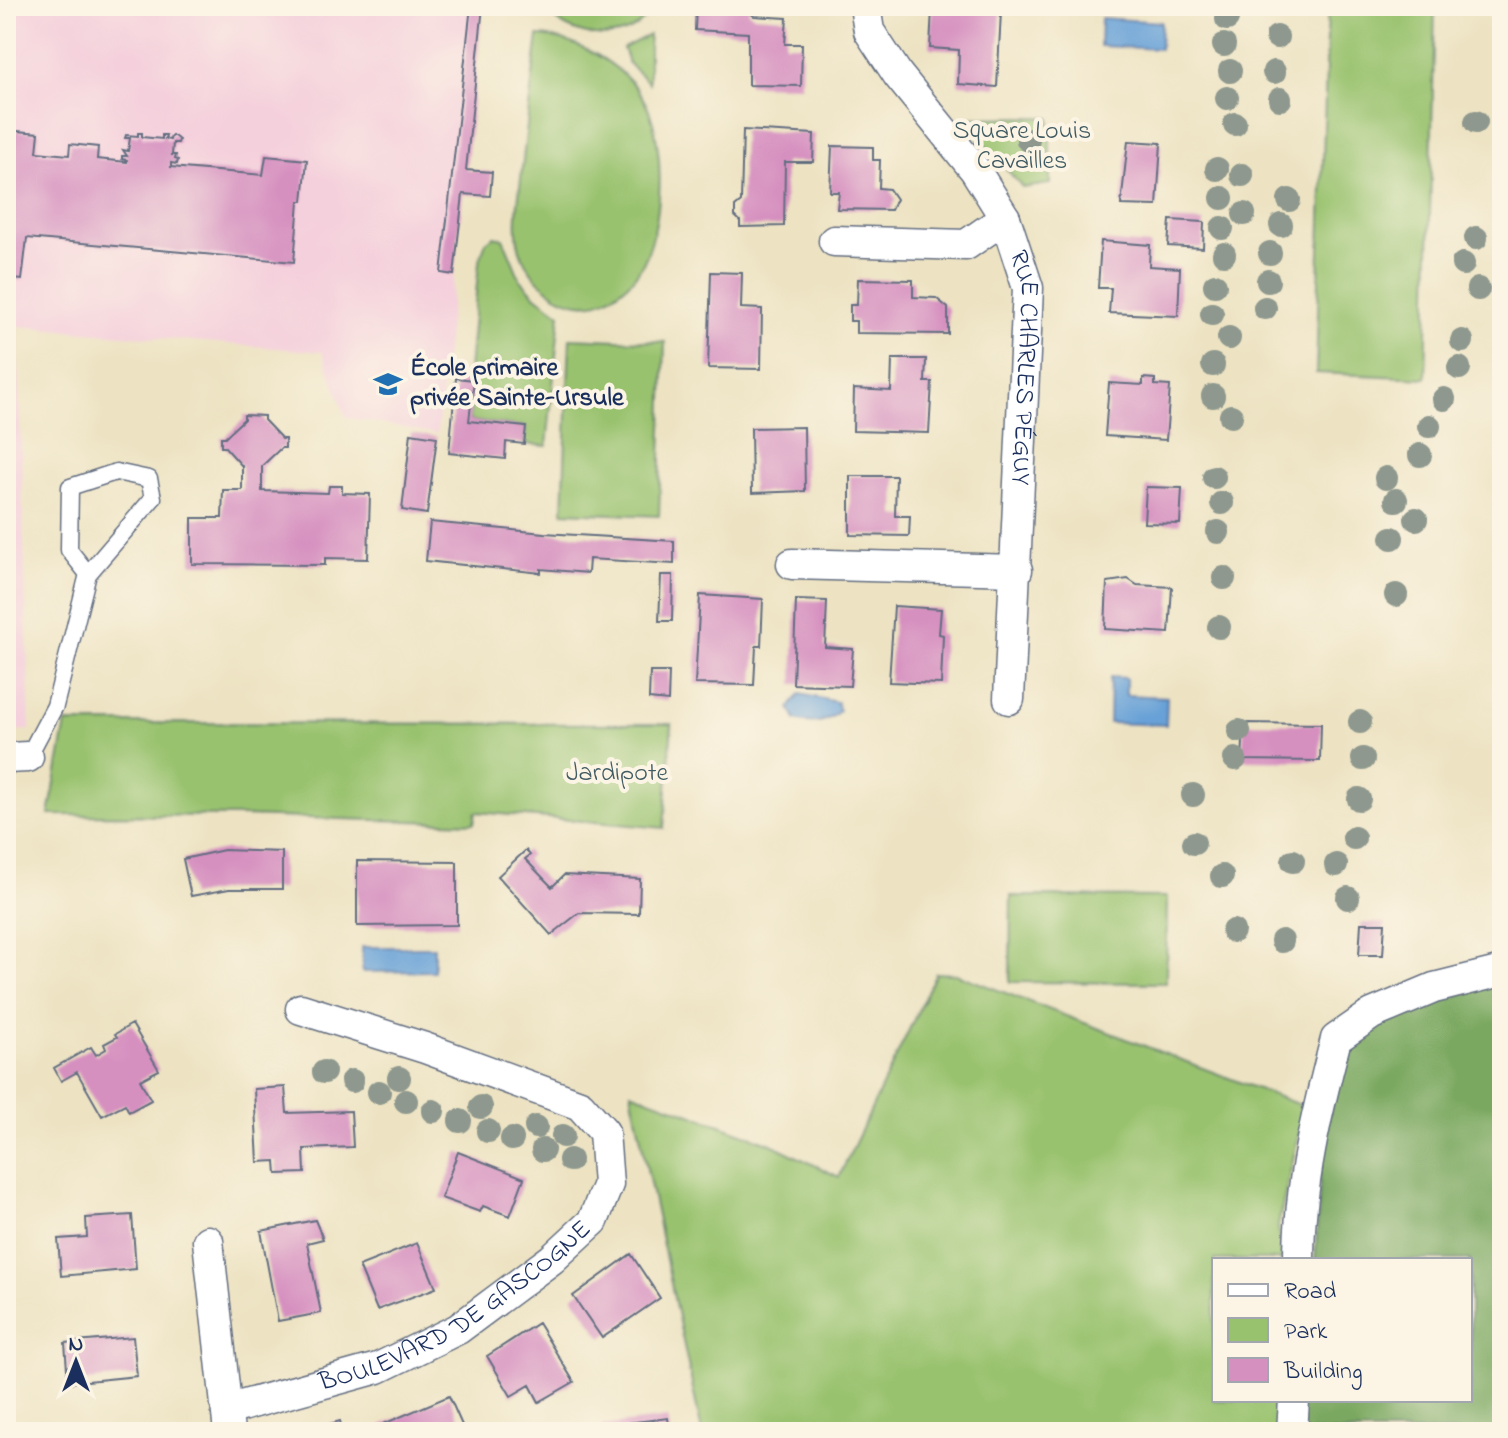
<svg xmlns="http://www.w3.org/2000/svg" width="1508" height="1438" viewBox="0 0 1508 1438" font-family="'Indie Flower',sans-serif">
  <rect width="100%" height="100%" fill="#fcf5e5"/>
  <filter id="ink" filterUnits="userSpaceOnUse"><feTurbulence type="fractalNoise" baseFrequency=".0125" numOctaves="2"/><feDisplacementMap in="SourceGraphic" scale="16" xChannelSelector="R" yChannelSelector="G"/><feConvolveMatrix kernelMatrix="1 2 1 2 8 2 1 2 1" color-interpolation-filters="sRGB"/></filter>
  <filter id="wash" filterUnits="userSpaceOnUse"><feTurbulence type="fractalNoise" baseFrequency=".006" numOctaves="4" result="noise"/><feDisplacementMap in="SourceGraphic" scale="32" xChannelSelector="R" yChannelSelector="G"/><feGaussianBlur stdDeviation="1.8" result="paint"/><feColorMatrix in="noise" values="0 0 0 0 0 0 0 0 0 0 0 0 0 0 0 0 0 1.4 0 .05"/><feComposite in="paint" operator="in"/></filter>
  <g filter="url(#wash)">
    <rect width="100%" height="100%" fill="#ede3c3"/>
    <path fill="#f4cfdc" d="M6,6H483L437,434L346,417L322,352L17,326L30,730L6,731Z"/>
    <path fill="#99c26e" stroke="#5a7866" stroke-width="2" d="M544,6H651C638,50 563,41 544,6Z
      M1328,6H1435L1426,378L1316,373Z
      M649,35V83L628,63L623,48Z
      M538,36C560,37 575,44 595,54C615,65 636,83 646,104C667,146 665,244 632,280C625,287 617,293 608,298C592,307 571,304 556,295C538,284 521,263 518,242C514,218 520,193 522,169C527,125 532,80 538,36Z
      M1050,117V184L1023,188L961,118Z
      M494,236L503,238L520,279L536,296L560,314L547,446L524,444L526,427L469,421L475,369H469L479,262L486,242Z
      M570,338L665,342L659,516L563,512Z
      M66,723L672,724L664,828L476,812L474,823L240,816L49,815Z
      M1011,896L1167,897L1166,983L1010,982Z
      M936,973L956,974L1305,1107L1278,1226L1282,1260H1214V1400H1282L1280,1432H702L631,1092L769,1143L839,1177Z"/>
    <path fill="#7aa861" stroke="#4a6c60" stroke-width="2" d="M1502,984V1432H1298L1299,1400H1470V1260H1315L1322,1146L1344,1049L1360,1031L1480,987Z"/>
    <path fill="#68a1d7" stroke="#42689a" stroke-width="2" d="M1101,18L1161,22L1160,49L1100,46Z
      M1110,677L1126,678V695L1167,697L1166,725L1109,723Z
      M800,694L837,702L839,711C827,723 812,725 796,720L790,708Z
      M362,947H434V971L362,972Z"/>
    <g id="blocks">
      <path fill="#d690c0" d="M471,6H483L466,170L492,172L490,196L463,194L454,275L441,273Z
        M696,6H749V12L754,16L787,18L785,44H802L801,86L748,85V33L695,30Z
        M932,8L1001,12L997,87L958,84L959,50L930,48Z
        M6,130L39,133L37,152L69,155L70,144L98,147L97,159L127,162V160L122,159V156H127L123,150L128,151L130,138H125L126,135L138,136V133H142V137L162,139V135H166L165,139L170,140L171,136H174L179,140L178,143H173L172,155H176L175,159L178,160L177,164L171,163V167L263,175L266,156L307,160L303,201H299L294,262L27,238L22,280L6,278Z
        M743,130L814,134L813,162H785L784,226L740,227V221L735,216V207L741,202Z
        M1128,141L1161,143L1157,206L1121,205Z
        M832,146L873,147V160H880L879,188L889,189L896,199L891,210L837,209L839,192H830Z
        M1170,220L1204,222L1203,248L1168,246Z
        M1101,241L1150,245L1149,266L1180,268L1178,316L1109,313L1111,288H1098Z
        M711,272L742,273L741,308L762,309L761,369L708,368Z
        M858,279L913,280V297L936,298L948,308V334L856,333V321H850V305H857Z
        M892,359H926L925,382H932L929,433L853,431L854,389L891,391Z
        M456,378L474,380L469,421L526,427L524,444L506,442L505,459L449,453Z
        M1143,378L1155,379V385L1170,386L1166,440L1105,436L1109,383L1143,385Z
        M244,415L264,416V420L282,439H285V448H281L262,466V491L328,493L329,486H342V493L370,494L368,559L325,558V565L192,564V518H222L223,490H242V466L225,447H221V437H225L244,419Z
        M804,427L805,491L752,493L751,428Z
        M411,433L437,437L427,514L402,510Z
        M850,476H896L895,516H910L909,536L850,535Z
        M1146,487L1182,488L1180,524L1144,523Z
        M430,522L544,533L674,541V564L589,559L588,573L541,569V573L426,561Z
        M661,575H673L672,621H659Z
        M1128,579L1137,585L1172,587L1169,633L1105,629L1107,582Z
        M700,595L763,599L761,646H756L754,685L695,684Z
        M796,600L827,601L825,647L853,649L850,686L793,684Z
        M894,606L941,609L939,634L943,635L941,684L889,682Z
        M650,672H669L668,701L649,699Z
        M1244,723L1321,724L1320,761L1242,760Z
        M224,850L282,852V889H229L191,896L183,859Z
        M526,850L530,855L525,859L552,887L564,875L640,879L639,914L579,913L551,935L498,876Z
        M357,861L457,862V925L357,926Z
        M1361,923H1385L1383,955H1359Z
        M132,1024L159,1070L140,1080L151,1100L129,1112L125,1104L102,1116L77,1072L61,1081L54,1068L91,1047L96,1055L106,1049L104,1044L117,1037L115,1034Z
        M285,1087L287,1113L351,1111L353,1147L304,1149L305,1173L277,1174L276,1161L258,1162L254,1089Z
        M458,1152L524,1178L510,1216L483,1206L480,1212L441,1198Z
        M132,1215L136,1269L61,1276L58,1239L87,1237L86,1218Z
        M315,1220L323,1239L307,1243L321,1313L278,1321L261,1231Z
        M417,1243L436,1288L377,1310L359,1266Z
        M631,1254L660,1298L602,1338L573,1296Z
        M538,1323L574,1382L539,1402L530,1385L511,1396L487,1356Z
        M133,1337L137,1376L68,1383L65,1343Z
        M449,1396L465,1432H384L381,1425Z
        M668,1418L670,1432H602V1426Z
        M340,1421L343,1432H305V1431Z"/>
    </g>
  </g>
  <g filter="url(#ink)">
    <use href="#blocks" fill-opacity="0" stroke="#646e81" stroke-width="2"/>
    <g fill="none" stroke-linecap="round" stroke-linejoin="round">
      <defs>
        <path id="lane" d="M28,757L55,706L88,574L153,498L149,479L116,472L70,487L69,550L88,574"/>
        <g id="street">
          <path id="s1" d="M865,6L869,31L898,75L975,170L1005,218L1028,288L1009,699"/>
          <path d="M834,241L966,245L1005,218"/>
          <path d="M792,564L1017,570"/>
          <path d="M6,758L28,757"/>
          <path d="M208,1241L229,1432"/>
          <path d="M1299,1260C1299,1184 1317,1112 1336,1039L1372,1014L1434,988L1502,971"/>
          <path id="s2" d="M227,1410L378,1368L458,1329L552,1259L593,1221L608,1184L604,1132L580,1105L425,1048L301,1009"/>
          <path d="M1292,1432L1294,1400"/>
        </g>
      </defs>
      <use href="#lane" stroke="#646e81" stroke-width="19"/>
      <use href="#street" stroke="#646e81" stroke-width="33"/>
      <use href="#lane" stroke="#fff" stroke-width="16"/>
      <use href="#street" stroke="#fff" stroke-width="30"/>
    </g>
    <g fill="#8e988e">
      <circle cx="1227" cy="19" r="12"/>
      <circle cx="1277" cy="37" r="12"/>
      <circle cx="1224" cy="45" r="12"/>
      <circle cx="1230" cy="71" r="12"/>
      <circle cx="1274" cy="72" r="12"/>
      <circle cx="1227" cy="98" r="12"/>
      <circle cx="1280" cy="99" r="12"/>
      <circle cx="1476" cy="122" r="12"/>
      <circle cx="1235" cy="124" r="12"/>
      <circle cx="1028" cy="140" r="12"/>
      <circle cx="1217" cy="169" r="12"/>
      <circle cx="1242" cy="175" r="12"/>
      <circle cx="1222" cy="198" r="12"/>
      <circle cx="1289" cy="200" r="12"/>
      <circle cx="1244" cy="214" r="12"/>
      <circle cx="1281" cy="225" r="12"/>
      <circle cx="1222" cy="228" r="12"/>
      <circle cx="1476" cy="238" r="12"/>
      <circle cx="1270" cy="253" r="12"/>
      <circle cx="1224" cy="254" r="12"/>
      <circle cx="1463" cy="264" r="12"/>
      <circle cx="1268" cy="281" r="12"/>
      <circle cx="1215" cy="285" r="12"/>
      <circle cx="1478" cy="289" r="12"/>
      <circle cx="1265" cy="308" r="12"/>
      <circle cx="1212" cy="314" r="12"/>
      <circle cx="1229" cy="338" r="12"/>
      <circle cx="1462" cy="341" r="12"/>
      <circle cx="1213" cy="365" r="12"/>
      <circle cx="1459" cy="368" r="12"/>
      <circle cx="1213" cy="396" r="12"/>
      <circle cx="1444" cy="399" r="12"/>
      <circle cx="1231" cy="416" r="12"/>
      <circle cx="1429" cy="426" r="12"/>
      <circle cx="1420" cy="455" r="12"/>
      <circle cx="1214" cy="477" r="12"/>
      <circle cx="1386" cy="478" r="12"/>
      <circle cx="1396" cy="500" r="12"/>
      <circle cx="1222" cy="503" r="12"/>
      <circle cx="1416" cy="519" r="12"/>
      <circle cx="1218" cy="532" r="12"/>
      <circle cx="1392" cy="538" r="12"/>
      <circle cx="1224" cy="578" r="12"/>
      <circle cx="1396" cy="595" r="12"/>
      <circle cx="1219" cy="627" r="12"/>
      <circle cx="1360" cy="722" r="12"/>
      <circle cx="1239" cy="731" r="12"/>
      <circle cx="1235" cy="759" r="12"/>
      <circle cx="1363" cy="759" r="12"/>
      <circle cx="1193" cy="795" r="12"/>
      <circle cx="1359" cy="799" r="12"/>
      <circle cx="1354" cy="838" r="12"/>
      <circle cx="1194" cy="843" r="12"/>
      <circle cx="1293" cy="861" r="12"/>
      <circle cx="1336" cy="865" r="12"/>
      <circle cx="1222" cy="876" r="12"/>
      <circle cx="1348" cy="898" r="12"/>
      <circle cx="1233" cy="931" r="12"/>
      <circle cx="1282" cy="941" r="12"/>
      <circle cx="324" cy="1072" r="12"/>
      <circle cx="399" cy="1078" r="12"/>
      <circle cx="352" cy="1081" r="12"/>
      <circle cx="379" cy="1092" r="12"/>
      <circle cx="406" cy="1101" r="12"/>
      <circle cx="481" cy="1107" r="12"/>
      <circle cx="433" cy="1111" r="12"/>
      <circle cx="460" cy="1121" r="12"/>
      <circle cx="536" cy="1127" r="12"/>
      <circle cx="488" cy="1131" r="12"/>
      <circle cx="563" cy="1136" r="12"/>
      <circle cx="512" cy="1139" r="12"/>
      <circle cx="543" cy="1150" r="12"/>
      <circle cx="570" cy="1160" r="12"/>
    </g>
  </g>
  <defs>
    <symbol id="school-bare" viewBox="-9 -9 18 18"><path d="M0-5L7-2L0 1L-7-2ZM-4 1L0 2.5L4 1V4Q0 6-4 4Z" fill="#1f6fb2" stroke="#fcf5e5" stroke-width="2.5" paint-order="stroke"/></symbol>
  </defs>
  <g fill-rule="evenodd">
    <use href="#school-bare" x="368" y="364" width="40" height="40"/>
  </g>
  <g text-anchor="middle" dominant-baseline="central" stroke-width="8" stroke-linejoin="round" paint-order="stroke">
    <g font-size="26" fill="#415b63" stroke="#fcf5e5">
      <text x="1022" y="132">Square Louis<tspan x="1022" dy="30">Cavailles</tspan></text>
      <text x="617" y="774">Jardipote</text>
    </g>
    <g font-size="26" font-weight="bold" fill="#1b2f5e" stroke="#fcf5e5" text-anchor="start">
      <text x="410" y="369">École primaire<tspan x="410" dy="30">privée Sainte-Ursule</tspan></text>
    </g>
    <g font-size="26" fill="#1b2f5e" stroke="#fcf5e5">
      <text stroke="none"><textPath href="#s1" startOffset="410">RUE CHARLES PÉGUY</textPath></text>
      <text stroke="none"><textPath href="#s2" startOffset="254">BOULEVARD DE GASCOGNE</textPath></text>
    </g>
  </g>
  <rect width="1508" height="1438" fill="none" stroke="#fcf5e5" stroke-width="32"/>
  <rect x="1212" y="1258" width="260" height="144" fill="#fcf5e5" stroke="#a2a6af" stroke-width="2"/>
  <rect x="1228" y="1284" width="40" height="12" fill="#ffffff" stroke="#a2a6af" stroke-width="2"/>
  <text x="1284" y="1298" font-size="24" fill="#1b2f5e">Road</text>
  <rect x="1228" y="1318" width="40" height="24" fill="#99c26e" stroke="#a2a6af" stroke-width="2"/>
  <text x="1284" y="1338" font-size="24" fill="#1b2f5e">Park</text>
  <rect x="1228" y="1358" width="40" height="24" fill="#d690c0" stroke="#a2a6af" stroke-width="2"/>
  <text x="1284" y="1378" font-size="24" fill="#1b2f5e">Building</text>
  <g transform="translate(76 1362)" stroke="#fcf5e5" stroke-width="6" paint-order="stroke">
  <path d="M0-6L14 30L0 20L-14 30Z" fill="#1b2f5e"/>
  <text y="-12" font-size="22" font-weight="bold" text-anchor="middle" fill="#1b2f5e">N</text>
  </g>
</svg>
